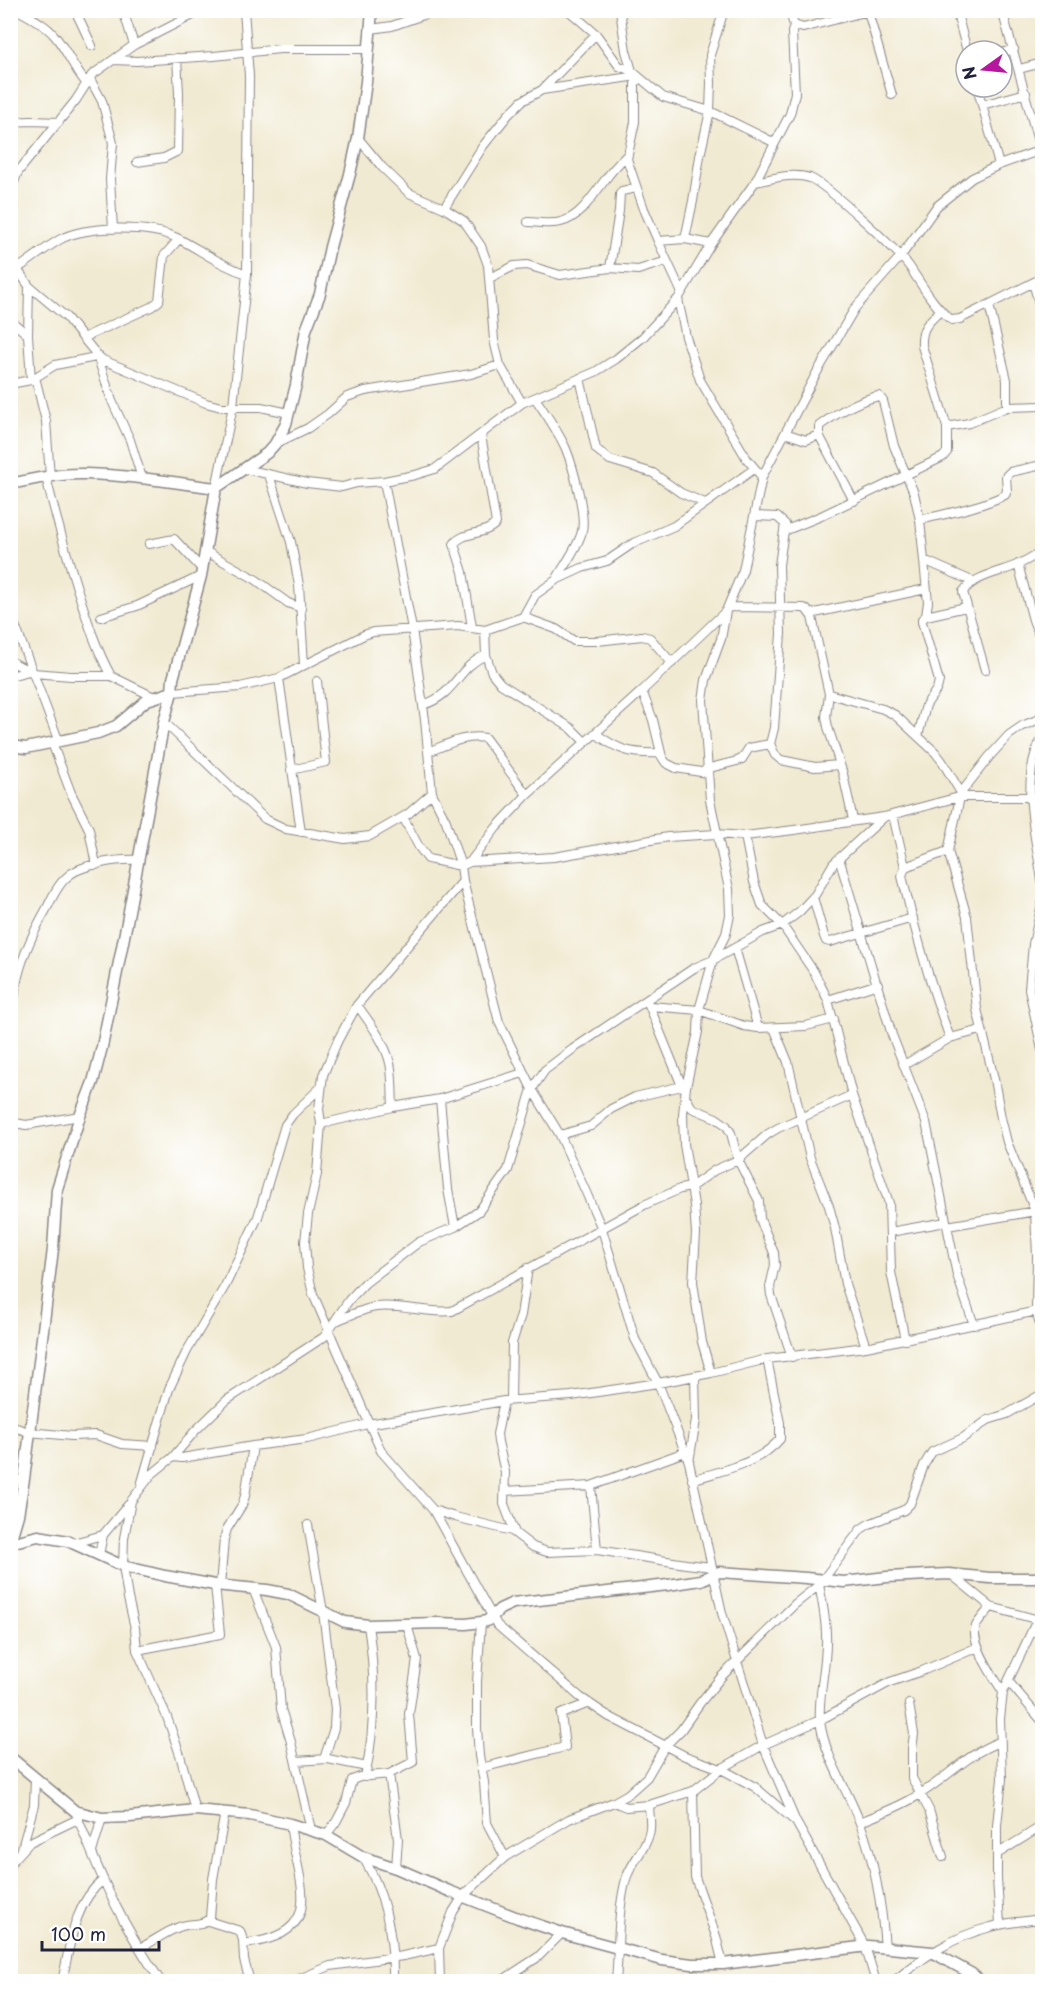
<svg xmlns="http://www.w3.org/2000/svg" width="1053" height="1992" viewBox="0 0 1053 1992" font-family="'Playpen Sans',sans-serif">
  <rect width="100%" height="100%" fill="#fff"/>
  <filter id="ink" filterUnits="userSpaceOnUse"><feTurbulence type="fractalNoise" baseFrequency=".0167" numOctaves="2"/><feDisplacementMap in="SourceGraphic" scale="12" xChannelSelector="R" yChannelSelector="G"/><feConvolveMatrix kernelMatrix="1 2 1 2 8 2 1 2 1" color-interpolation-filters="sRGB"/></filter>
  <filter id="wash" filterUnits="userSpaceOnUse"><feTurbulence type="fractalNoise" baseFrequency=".008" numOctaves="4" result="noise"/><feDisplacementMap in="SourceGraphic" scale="24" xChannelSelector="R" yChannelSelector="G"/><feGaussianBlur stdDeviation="1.35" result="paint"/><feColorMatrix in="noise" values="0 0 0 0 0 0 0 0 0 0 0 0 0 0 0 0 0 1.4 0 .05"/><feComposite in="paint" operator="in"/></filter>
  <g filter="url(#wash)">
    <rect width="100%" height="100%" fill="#f1ead2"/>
  </g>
  <g filter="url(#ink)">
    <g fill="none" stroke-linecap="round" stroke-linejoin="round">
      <defs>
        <path id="street" d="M18,10C30,17 45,24 54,35C67,50 73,68 87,84
          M75,10L92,46
          M123,10L134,45
          M568,10L596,34L619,66L632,71
          M620,10L626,51L632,71L639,77L663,97L710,111L775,143
          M789,10L794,25L803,28L872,10
          M956,10L967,51
          M1002,10L1042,156
          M868,12L892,95
          M371,29L392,26L437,10
          M1002,53L1014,49
          M114,60L137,61L214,56L280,49H368
          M1019,69L1042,63
          M639,77L635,84V122L627,159L644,209L658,241L685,239L711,244
          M90,79L102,101L113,143L110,179L113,229
          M977,87L999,165
          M542,90L596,34
          M982,105L1026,93
          M10,122L31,121L59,122
          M358,138L382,167L409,193L444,208L464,221L481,246L488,265L494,340L500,365L522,403
          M137,162L164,158L178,151L179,93L177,58
          M755,182C771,179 793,172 810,178C827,185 897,250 909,266C920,282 936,310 952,320L960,319L1042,278
          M10,192L18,172L76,100L92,75L134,45L193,15L197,10
          M444,208L483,146L508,115L522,101L542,90L637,76
          M528,222C539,222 550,225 561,222C581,217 593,195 605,180C611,171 619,163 627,155
          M685,239L693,201L700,156L710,111L711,83L710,55L724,10
          M658,241L681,291
          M10,264L17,269L29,286L66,317L97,355L103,360L206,403L221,407H261L289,413
          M610,268L619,211L620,194L622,191L636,188
          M17,269C31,260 44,249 59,240C85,225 150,225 177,238C201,250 221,266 247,274
          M490,278L514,266L527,265L560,275L610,268L638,270L667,261
          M1033,283L1042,313
          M29,286L28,335L31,380
          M989,305L1007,380V407
          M941,310C928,323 921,327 922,346L947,427L969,423L1007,407L1042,406
          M10,320L28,335
          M83,338L151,307L159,301L164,256L179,239
          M97,355L112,401L130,440L142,478
          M35,377L46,421L50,477
          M580,378L596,449L610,460L653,473L681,493L705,503
          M10,384L31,380L55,365L96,357
          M535,398C546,414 558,431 566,449C573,466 586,514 582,531C579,546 564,565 556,580
          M785,433L806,440L819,435
          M275,444L308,428L328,414L347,397L365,391L471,374L500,365
          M245,469L307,483L342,487L357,483L384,481L415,475L435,469L522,403L595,372L616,359L643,337L678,299
          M269,475L291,542L299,585L304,665
          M46,477C55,514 65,549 76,585C86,616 95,647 111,676
          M762,477L747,459L700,380L686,337L678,299L711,244L755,182L790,114L795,93L792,32L794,25
          M384,481L412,629L425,720L432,793L446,821L461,866
          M216,488L233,406L247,274L249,76L244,10
          M854,501L819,435V426C837,413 858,400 879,396L883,401L894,446L914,493L920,520L928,602L926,616L922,619V622L939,681L937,689L926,705L918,736
          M755,516L777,517L785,524L779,565L781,634L774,728L770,744L775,755L781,760L815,767L839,765
          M920,520C948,513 978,508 1005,495L1007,491L1006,476L1010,472L1042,465
          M784,531L821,516L943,457L947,452V427
          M149,544L174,539L202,569
          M205,551L255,579L288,603L301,608
          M924,560L974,582
          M1018,564L1033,620L1042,643
          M728,607L804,608L807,610L812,617L829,694L826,717L828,727L843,774L853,820
          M10,612L59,742
          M810,614L926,589
          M926,616L966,607
          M101,617L137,606L201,576
          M523,617L556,629L574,641H597L642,636L650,638L672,663
          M472,627L463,572L454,544C463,531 485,536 496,523L481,435
          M485,630L486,655L492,673L501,684L571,728L585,742
          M10,661L33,673L71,676H111L154,697
          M985,670L963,592C973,576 1001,572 1017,565C1026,561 1034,556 1042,551
          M10,676L29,671
          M279,678L301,832
          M642,691L653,720L662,757L666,763L676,768L707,773
          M172,692L240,687L279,678L364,635L373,632L458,626L485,630L523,617L535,595L556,580L582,568L607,561L632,544L674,526L754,469
          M829,694L883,709L895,715L935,752L942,761L961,793
          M423,705C457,694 456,668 486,655
          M1042,718L1022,726L1009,735L989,757L961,793L948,851L967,917L977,1009L994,1079L1001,1118L1007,1142L1035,1211L1037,1256L1036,1311L1042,1331
          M164,722L265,819L286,829L345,839L370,836L408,814L432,793
          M595,733C619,751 631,754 660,753
          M1042,738C1019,779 1036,836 1042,881
          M52,743L71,793L89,829L96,865
          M428,752C446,745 466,734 485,738L527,795
          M706,769L737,761L742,759L749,748L770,744
          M291,770L326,762L317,681
          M10,791L14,811L10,817
          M893,815L905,867L902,876C915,931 930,985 950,1038
          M403,817L419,847L428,859L461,866
          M745,836L754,882L762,905L782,925L814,972L828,1000L852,1095L889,1203L891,1272L905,1340
          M839,858L892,1035L926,1122L957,1275L974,1325
          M470,862L554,857L668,837L716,834L745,836L794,830L884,817L959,797H1042
          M905,867L948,851
          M463,881L499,1022L532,1089L560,1135L585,1190L602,1229L635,1339L658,1383L689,1462L722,1613L763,1745L796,1822L865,1946L876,1982
          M813,897L824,936L826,941L830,942L913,918
          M1042,904L1033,944L1029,989L1042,1050
          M735,948L758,1028
          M828,1000L878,984
          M357,1005C370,1023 385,1042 390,1063C393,1077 392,1092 393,1107
          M649,1005L682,1086L684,1087
          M650,1006L699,1010L744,1026L758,1028L806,1026L834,1019
          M10,1026C13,1010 14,992 18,976C24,952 35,929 47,908C52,898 58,884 67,877C80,864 119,859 138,860
          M774,1028L788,1062L810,1158L829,1206L835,1228L845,1284L866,1347
          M904,1065L950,1038L981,1030
          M685,1096L692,1108L716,1118L726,1125L731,1133L738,1160L759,1201L760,1219L774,1253L775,1265L770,1287L771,1295L792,1357
          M440,1099L448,1189L455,1227
          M10,1122L26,1125L80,1116
          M321,1124L393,1107L440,1099L523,1073
          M560,1135L591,1126L611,1109L635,1097L682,1086
          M947,1226L1042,1210
          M890,1232L946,1222
          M336,1321C348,1316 363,1309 376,1307C402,1304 427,1314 452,1311L644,1205L680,1189L691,1187L715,1170L738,1160L768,1134L778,1128L852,1095
          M711,1373L702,1342L693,1282L696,1233L694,1205L684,1144L683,1114L686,1087L698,1032L699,1010L713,960L726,934L730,915L729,889L710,800L703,700L706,680L721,639L726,611
          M511,1400L512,1343L521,1315L528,1268
          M504,1401L497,1434L498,1442L505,1472L504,1504L515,1533
          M10,1426L29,1432L72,1436L96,1435L122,1444L153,1446
          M173,1457L182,1458L253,1446L307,1439L368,1424L504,1401L571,1396L658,1383L711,1373L767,1359L866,1347L1042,1310
          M689,1462L696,1420L695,1376
          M692,1480C722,1470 759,1464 780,1439V1423L767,1359
          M10,1481L24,1479
          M142,1482L169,1389L187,1351L225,1286L258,1217L285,1125L293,1114L321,1087
          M591,1486L597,1550
          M505,1491L591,1486L685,1452
          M433,1510L455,1517L512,1531L533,1547L547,1552L597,1550L686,1564L712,1567
          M308,1525L323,1612L335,1709L334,1728L324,1759
          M73,1543L103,1535
          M99,1555L103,1535L128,1505
          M953,1576L991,1607L1039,1620
          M819,1585C823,1604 827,1624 826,1643C826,1669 818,1695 820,1721C825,1758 847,1788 860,1823C875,1863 882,1905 885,1948
          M220,1586L224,1539L227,1529L242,1505L245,1496L253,1446
          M253,1589L276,1647L281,1709L291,1742L311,1830
          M991,1607C986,1613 980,1619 976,1626C969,1642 995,1679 1003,1692
          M481,1622L477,1682V1728L479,1756L484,1782L487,1823L505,1857
          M137,1650L220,1634L215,1585
          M1009,1682L1042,1721
          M909,1704L914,1734L912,1749V1778L929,1810L943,1857
          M296,1761L328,1759L367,1767
          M481,1768L565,1747L561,1714L589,1703
          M389,1774L398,1839L396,1868
          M365,1777C376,1726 376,1677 368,1625
          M693,1791L695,1877L716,1936L723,1964
          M614,1802L626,1807L649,1805L693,1791L721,1769L763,1745L820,1720L890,1682L922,1671L978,1647
          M195,1810L180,1755L167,1717L137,1650L135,1628L128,1598L123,1566L124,1538L131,1501L151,1475L173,1457L195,1431L227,1400L324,1337L349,1300L365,1283L419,1242L455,1227L479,1211L508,1170L532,1089L545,1070L573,1049L694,968L713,960L763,932L782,925L799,912L815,895L833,864L884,817
          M75,1811C91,1851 107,1893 129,1930C139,1948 150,1965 161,1982
          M796,1822L755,1787L721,1769L685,1756L608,1716L580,1697L497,1625L433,1510L381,1451L313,1294L307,1268L305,1242L308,1214L317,1174L321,1124L319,1109L323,1075L338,1040L357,1005L463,881L461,866L470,862L496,828L527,795L642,691L726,611L743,570L762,477L816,374L855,308L901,256L937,206L972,178L999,165L1041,150
          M860,1822C880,1814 902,1806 920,1794C948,1777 967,1754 999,1742
          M326,1835L336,1822L346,1803L352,1780L360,1777L389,1774L413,1762L409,1714L417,1659L407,1625
          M22,1848L34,1805L35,1778
          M92,1852L102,1818
          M997,1854L1042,1826
          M363,1857C386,1895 394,1939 393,1982
          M10,1864L30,1842L78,1819
          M208,1921L240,1931L243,1940L244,1960L250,1982
          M1000,1924L997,1879V1825L1002,1779L1000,1719L1003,1692L1037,1620
          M243,1944C331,1934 297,1883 290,1824
          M140,1948C153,1942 165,1932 179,1927C190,1922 201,1927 210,1918L213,1879L225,1812
          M62,1982C70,1947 73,1904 103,1880
          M292,1982L330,1966L403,1956L439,1948
          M440,1982L439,1948L453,1912L463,1896L505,1857L569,1819L614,1802L628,1794L647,1777L665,1746L681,1730L700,1703L722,1676L795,1604L819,1585L861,1529L869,1524L904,1510L910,1504L924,1465L932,1452L963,1438L988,1420L1007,1414L1042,1394
          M500,1982L538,1957L562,1933
          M616,1982C619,1947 617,1913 626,1879C631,1862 648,1847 650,1829C651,1821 649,1813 649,1805
          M893,1982C922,1958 953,1936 991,1927C1008,1922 1025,1921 1042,1919"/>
        <path id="secondary" d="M10,484C35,479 60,473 85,474C129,475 172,482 216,488L267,453L275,444L286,424L296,385L306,330L320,294L330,247L350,174L358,138L366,82L372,10
          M10,746L26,748L98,733L116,726L147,700L172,692
          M10,1542L18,1515L24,1479L39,1362L53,1249L57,1189L80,1116L93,1082L102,1047L127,922L164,722L172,692L173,679L201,576L216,488
          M10,1543L38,1536L68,1541L123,1566L165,1576L215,1585L267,1590L288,1594L345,1622L368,1625L437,1623L466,1624L481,1622L487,1621L500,1609L513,1603L668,1585L701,1580L719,1572L806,1578L844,1582L887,1577L949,1574L990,1578H1042
          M10,1757L75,1811L102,1818L130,1817L195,1810L250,1815L290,1824L326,1835L363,1857L396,1868L449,1891L518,1918L562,1933L662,1960L692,1964H723L868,1946L932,1952L972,1974L981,1982"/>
      </defs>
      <use href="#street" stroke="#8a8686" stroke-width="10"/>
      <use href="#secondary" stroke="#8a8686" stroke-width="13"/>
      <use href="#street" stroke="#fff" stroke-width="8"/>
      <use href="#secondary" stroke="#fff" stroke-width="10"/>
    </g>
  </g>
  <rect width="1053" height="1992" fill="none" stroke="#fff" stroke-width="36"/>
  <g transform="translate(984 69) rotate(255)"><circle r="28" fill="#ffffff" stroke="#a7a7b1" stroke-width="1.5"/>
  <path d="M0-4.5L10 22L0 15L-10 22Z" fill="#b5179e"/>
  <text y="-9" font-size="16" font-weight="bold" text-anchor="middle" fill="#22223b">N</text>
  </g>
  <path d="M42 1941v9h117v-9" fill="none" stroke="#22223b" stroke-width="3"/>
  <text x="51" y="1941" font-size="18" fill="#22223b" stroke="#ffffff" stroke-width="4.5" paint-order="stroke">100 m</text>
</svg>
